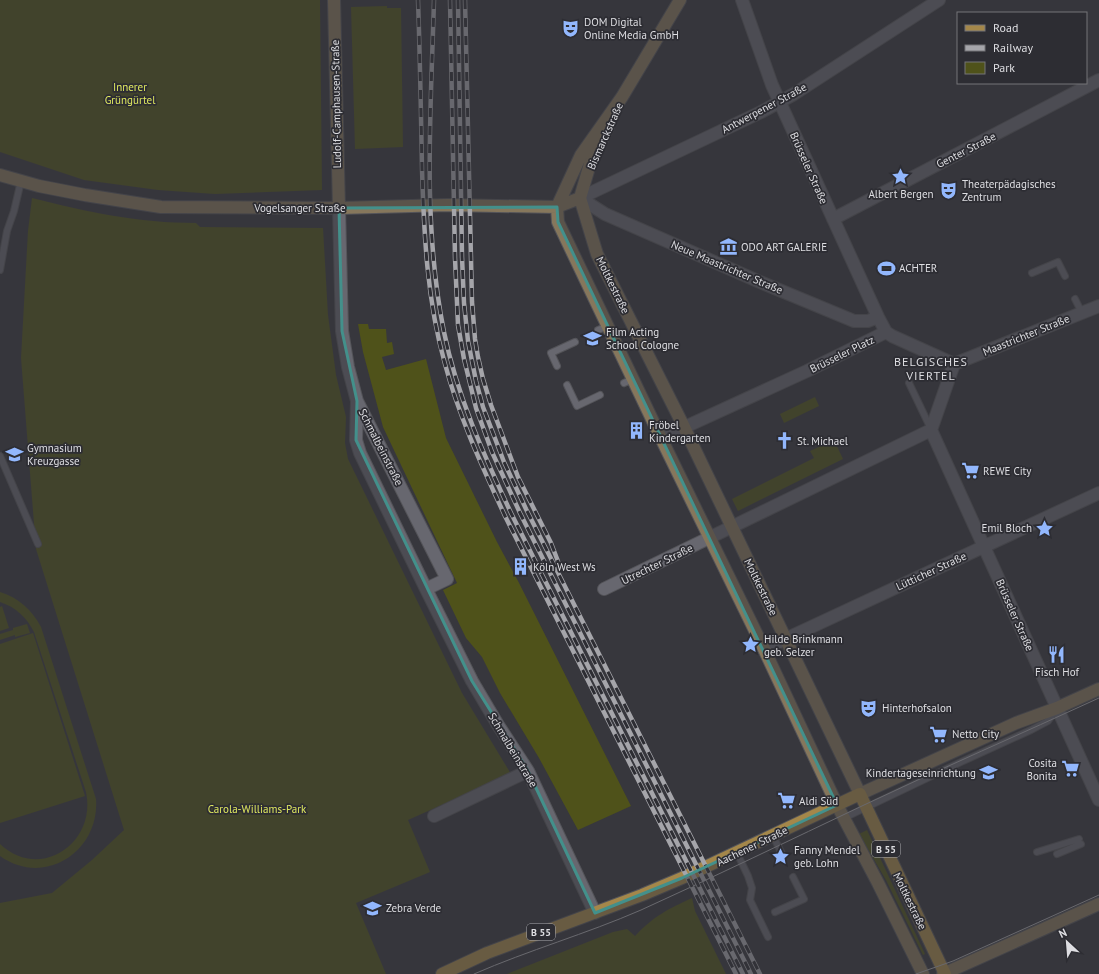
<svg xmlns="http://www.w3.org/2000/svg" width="1099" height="974" viewBox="0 0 1099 974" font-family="'PT Sans',sans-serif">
  <rect width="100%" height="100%" fill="#37373d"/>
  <path fill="#4f521a" d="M0,0H320L322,190L215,194L158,190L84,180L0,152Z
    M387,6V8H401L403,147L355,149L351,7Z
    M32,198C87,212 138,223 196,223L200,227L323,228L328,315L336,375L346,417L345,443L348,459L462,693L511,774L408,820L430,872L356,903L386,974H0V903L52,893L92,860L124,830L36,549L21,358L28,231Z
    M358,324H368L369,329H386L387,343L392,342L394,354L382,357L386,370L426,359L446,438L497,542L518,581L631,806L578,830L539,758L500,693L482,657L466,638L443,590L457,583L383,427L363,352Z
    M815,397L819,406L784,423L780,414Z
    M834,440L843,459L738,511L732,499L814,458L810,451Z
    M0,592C19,598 32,610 41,627L96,799C100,851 45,888 0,856V844C40,882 97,843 86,792L34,632C27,618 16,607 0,602Z
    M2,606L9,628L0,631V607Z
    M27,624L30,633L15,637V635L0,640V634L13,630V628Z
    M33,633L85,796L0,823V644Z
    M867,830L925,954L923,955L886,880L859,834Z
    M692,898L695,911L726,974H507L613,932L627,929L635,936C654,916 668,909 692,898Z"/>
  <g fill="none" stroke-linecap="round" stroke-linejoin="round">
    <defs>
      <path id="lane" d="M0,270L7,231L14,211L21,181
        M1032,273L1058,262L1065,276
        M1075,299L1082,313
        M598,330L608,326
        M557,366L551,353L575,342
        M624,383L633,379
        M909,383L931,429
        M567,385L577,406L600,395
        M0,456L38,544
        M844,818L961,762L1031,730L1048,721L1055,711
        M773,836L783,856
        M1037,852L1079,839
        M737,853L748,876L752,888L750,900L768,937
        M1057,854L1081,844
        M775,912L804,899L793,877"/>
      <path id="street" d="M742,0L772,85L878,317L886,332L892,336L954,364
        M339,208L342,331L348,367L357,401L447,579L426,589
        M833,219L1099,80
        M878,317L868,321H854L760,282L605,214L580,198L761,112L794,94L939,0
        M954,364L1099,306
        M357,401L356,440L360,453L426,589L472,681L498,725L528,771L595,913
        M931,430L1099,800
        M661,438L807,371L886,332
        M604,589L931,430L954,364
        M764,649L1099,493
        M434,816L528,771"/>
      <path id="secondary" d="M334,0L339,208
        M680,0L622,97L581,155L557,207L558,222L661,438L764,649L837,805L878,883L923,974
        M0,175L39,186L85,195L161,207L339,208L448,205L557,207L580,198
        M580,198L597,254L684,427L860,794L1016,723L1057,708L1099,689
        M580,198L590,164L608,127
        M943,974L1099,904"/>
      <path id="primary" d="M442,974L487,953L642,895L682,878L860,794L945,974"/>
    </defs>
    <use href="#lane" stroke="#545459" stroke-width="8"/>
    <use href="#street" stroke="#545459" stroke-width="14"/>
    <use href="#secondary" stroke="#545459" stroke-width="14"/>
    <use href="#primary" stroke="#545459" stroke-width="14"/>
    <use href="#lane" stroke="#67676f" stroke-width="6"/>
    <use href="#street" stroke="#67676f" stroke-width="12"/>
    <use href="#secondary" stroke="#86775c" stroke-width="12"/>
    <use href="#primary" stroke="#a4874a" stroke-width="12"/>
    <path stroke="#a5a5aa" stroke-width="1" d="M474,974C529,950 586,934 641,910C716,876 790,840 864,805C942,768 1021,734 1099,698
      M916,974L953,961L1099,895"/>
    <defs>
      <path id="rail" d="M418,0C420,56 421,113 422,169C424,235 427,301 445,364C459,417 482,466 505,516L736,974
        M434,0C431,110 422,223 444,332C457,396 484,455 511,513L743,974
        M450,0L455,258L458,325L464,359L476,408L492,452L520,513L751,974
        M458,0L462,257L464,303L468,341L476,381L483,407L504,462L526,509L760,974
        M465,0L472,302L475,339L478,357L483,379L491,405L518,477L551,543L559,564"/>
    </defs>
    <use href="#rail" stroke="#a5a5aa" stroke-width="4.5"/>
    <use href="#rail" stroke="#2d2d33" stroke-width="3" stroke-dasharray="9" stroke-linecap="butt"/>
  </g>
  <path d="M0 0H1099V974H0ZM557,207L558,222L837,805L682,878L595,913L528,771L472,681L356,440L357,401L342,331L339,208Z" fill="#37373d" fill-opacity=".55" fill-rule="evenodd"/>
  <path fill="none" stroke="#43908b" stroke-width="3" stroke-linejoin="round" d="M557,207L558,222L837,805L682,878L595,913L528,771L472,681L356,440L357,401L342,331L339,208Z"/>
  <defs>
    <symbol id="theatre-bare" viewBox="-9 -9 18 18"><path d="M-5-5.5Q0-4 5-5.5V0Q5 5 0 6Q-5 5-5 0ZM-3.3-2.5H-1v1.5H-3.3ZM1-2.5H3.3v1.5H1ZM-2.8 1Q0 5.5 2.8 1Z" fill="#92b7fd" stroke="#2d2d33" stroke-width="2.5" paint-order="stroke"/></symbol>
    <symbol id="sight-bare" viewBox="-9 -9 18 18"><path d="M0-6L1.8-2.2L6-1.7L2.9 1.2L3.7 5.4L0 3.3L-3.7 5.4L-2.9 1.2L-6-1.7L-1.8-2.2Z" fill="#92b7fd" stroke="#2d2d33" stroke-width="2.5" paint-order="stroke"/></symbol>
    <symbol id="museum-bare" viewBox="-9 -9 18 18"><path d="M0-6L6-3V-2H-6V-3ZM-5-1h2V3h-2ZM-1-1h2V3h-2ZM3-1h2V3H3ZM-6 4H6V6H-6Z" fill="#92b7fd" stroke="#2d2d33" stroke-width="2.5" paint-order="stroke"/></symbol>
    <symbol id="stadium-bare" viewBox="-9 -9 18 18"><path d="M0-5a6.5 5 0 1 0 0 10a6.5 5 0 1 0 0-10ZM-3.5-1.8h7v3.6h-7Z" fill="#92b7fd" stroke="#2d2d33" stroke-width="2.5" paint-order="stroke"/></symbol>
    <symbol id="university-bare" viewBox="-9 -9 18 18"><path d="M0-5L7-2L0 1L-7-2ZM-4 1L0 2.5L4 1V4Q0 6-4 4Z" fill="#92b7fd" stroke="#2d2d33" stroke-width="2.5" paint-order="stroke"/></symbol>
    <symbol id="building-bare" viewBox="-9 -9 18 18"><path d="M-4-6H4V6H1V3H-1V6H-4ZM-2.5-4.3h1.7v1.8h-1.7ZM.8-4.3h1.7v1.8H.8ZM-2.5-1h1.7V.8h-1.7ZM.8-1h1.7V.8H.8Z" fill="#92b7fd" stroke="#2d2d33" stroke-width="2.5" paint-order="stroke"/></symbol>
    <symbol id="church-bare" viewBox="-9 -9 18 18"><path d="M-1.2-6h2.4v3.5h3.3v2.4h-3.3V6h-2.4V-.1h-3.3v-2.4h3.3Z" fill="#92b7fd" stroke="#2d2d33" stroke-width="2.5" paint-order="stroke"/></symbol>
    <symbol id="school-bare" viewBox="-9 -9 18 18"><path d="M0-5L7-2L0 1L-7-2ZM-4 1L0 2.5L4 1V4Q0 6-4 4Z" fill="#92b7fd" stroke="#2d2d33" stroke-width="2.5" paint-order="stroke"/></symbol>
    <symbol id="supermarket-bare" viewBox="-9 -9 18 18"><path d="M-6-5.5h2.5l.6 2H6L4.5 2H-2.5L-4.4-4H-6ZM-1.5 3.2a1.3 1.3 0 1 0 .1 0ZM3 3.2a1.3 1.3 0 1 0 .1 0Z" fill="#92b7fd" stroke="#2d2d33" stroke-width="2.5" paint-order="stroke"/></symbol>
    <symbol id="restaurant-bare" viewBox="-9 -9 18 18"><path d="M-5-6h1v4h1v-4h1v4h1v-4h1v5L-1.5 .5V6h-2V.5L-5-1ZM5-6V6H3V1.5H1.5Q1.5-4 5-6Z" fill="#92b7fd" stroke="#2d2d33" stroke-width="2.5" paint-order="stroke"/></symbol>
  </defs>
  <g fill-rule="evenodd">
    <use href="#theatre-bare" x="558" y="16" width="25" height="25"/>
    <use href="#sight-bare" x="888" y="164" width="25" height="25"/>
    <use href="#theatre-bare" x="936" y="178" width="25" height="25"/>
    <use href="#museum-bare" x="716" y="234" width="25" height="25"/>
    <use href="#stadium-bare" x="874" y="256" width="25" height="25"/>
    <use href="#university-bare" x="580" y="326" width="25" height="25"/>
    <use href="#building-bare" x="624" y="418" width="25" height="25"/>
    <use href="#church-bare" x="772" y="428" width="25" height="25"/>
    <use href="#school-bare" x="2" y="442" width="25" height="25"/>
    <use href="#supermarket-bare" x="958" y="458" width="25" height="25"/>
    <use href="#sight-bare" x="1032" y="516" width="25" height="25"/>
    <use href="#building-bare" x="508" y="554" width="25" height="25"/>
    <use href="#sight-bare" x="738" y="632" width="25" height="25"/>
    <use href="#restaurant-bare" x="1044" y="642" width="25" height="25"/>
    <use href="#theatre-bare" x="856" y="696" width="25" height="25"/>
    <use href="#supermarket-bare" x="926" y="722" width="25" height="25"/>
    <use href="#supermarket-bare" x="1058" y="756" width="25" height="25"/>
    <use href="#school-bare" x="976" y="760" width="25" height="25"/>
    <use href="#supermarket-bare" x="774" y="788" width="25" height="25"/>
    <use href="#sight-bare" x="768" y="844" width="25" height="25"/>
    <use href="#school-bare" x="360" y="896" width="25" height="25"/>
  </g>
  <g text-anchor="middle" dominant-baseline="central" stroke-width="3.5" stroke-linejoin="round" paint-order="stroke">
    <g fill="#2d2d33" stroke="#a9a9ae" stroke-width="1">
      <rect x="872" y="841" width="28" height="16" rx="3"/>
      <rect x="527" y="924" width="28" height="16" rx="3"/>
    </g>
    <g font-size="10" font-weight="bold" fill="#dedee2">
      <text x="886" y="849">B 55</text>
      <text x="541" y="932">B 55</text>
    </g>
    <g font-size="11" fill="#dedee2" stroke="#2d2d33" text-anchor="start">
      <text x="584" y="22">DOM Digital<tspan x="584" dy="13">Online Media GmbH</tspan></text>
      <text x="962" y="184">Theaterpädagisches<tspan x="962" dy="13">Zentrum</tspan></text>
      <text x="901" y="194" text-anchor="middle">Albert Bergen</text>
      <text x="741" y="247">ODO ART GALERIE</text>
      <text x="899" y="268">ACHTER</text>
      <text x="606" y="332">Film Acting<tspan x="606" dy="13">School Cologne</tspan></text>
      <text x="649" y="425">Fröbel<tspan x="649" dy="13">Kindergarten</tspan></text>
      <text x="797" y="441">St. Michael</text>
      <text x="27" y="448">Gymnasium<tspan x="27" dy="13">Kreuzgasse</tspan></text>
      <text x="983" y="471">REWE City</text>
      <text x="1032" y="528" text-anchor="end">Emil Bloch</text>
      <text x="533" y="567">Köln West Ws</text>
      <text x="764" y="639">Hilde Brinkmann<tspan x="764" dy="13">geb. Selzer</tspan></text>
      <text x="1057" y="672" text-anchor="middle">Fisch Hof</text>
      <text x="882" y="708">Hinterhofsalon</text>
      <text x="952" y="734">Netto City</text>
      <text x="1057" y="763" text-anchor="end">Cosita<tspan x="1057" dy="13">Bonita</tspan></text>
      <text x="976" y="773" text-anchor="end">Kindertageseinrichtung</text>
      <text x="799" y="801">Aldi Süd</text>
      <text x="794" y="850">Fanny Mendel<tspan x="794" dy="13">geb. Lohn</tspan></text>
      <text x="386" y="908">Zebra Verde</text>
    </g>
    <g font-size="11" fill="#e0e95f" stroke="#2d2d33">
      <text x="130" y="87">Innerer<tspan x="130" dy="13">Grüngürtel</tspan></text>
      <text x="257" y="809">Carola-Williams-Park</text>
    </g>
    <g font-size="11" fill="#dedee2" stroke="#2d2d33">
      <text transform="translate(336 104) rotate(-91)">Ludolf-Camphausen-Straße</text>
      <text transform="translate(764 108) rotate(-28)">Antwerpener Straße</text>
      <text transform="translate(605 136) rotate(-66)">Bismarckstraße</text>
      <text transform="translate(966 150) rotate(-27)">Genter Straße</text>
      <text transform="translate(809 168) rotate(66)">Brüsseler Straße</text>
      <text x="300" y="208">Vogelsanger Straße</text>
      <text transform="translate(727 267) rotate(23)">Neue Maastrichter Straße</text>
      <text transform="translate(613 285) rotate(64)">Moltkestraße</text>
      <text transform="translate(1026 335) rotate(-22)">Maastrichter Straße</text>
      <text transform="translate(842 354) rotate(-26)">Brüsseler Platz</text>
      <text transform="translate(381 447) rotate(63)">Schmalbeinstraße</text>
      <text transform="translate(657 564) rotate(-26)">Utrechter Straße</text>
      <text transform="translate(931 571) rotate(-25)">Lütticher Straße</text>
      <text transform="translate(761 587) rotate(64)">Moltkestraße</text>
      <text transform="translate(1015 615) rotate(66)">Brüsseler Straße</text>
      <text transform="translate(513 750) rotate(59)">Schmalbeinstraße</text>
      <text transform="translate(752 846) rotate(-26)">Aachener Straße</text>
      <text transform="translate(910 901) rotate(64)">Moltkestraße</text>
    </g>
    <g font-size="12" letter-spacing="1" fill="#dedee2" stroke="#2d2d33">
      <text x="931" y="361">BELGISCHES<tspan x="931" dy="14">VIERTEL</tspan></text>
    </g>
  </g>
  <rect x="957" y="12" width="130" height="72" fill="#2d2d33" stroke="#747479"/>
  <rect x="965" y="25" width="20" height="6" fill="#a4874a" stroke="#747479"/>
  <text x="993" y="32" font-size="12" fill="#dedee2">Road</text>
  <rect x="965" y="45" width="20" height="6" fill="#a5a5aa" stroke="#747479"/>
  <text x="993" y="52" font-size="12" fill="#dedee2">Railway</text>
  <rect x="965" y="62" width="20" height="12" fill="#4f521a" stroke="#747479"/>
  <text x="993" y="72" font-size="12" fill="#dedee2">Park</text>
  <g transform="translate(1067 942) rotate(334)" stroke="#2d2d33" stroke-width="3" paint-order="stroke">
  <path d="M0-3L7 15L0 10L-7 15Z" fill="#dedee2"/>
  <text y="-6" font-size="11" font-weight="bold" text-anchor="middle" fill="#dedee2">N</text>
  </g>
</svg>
